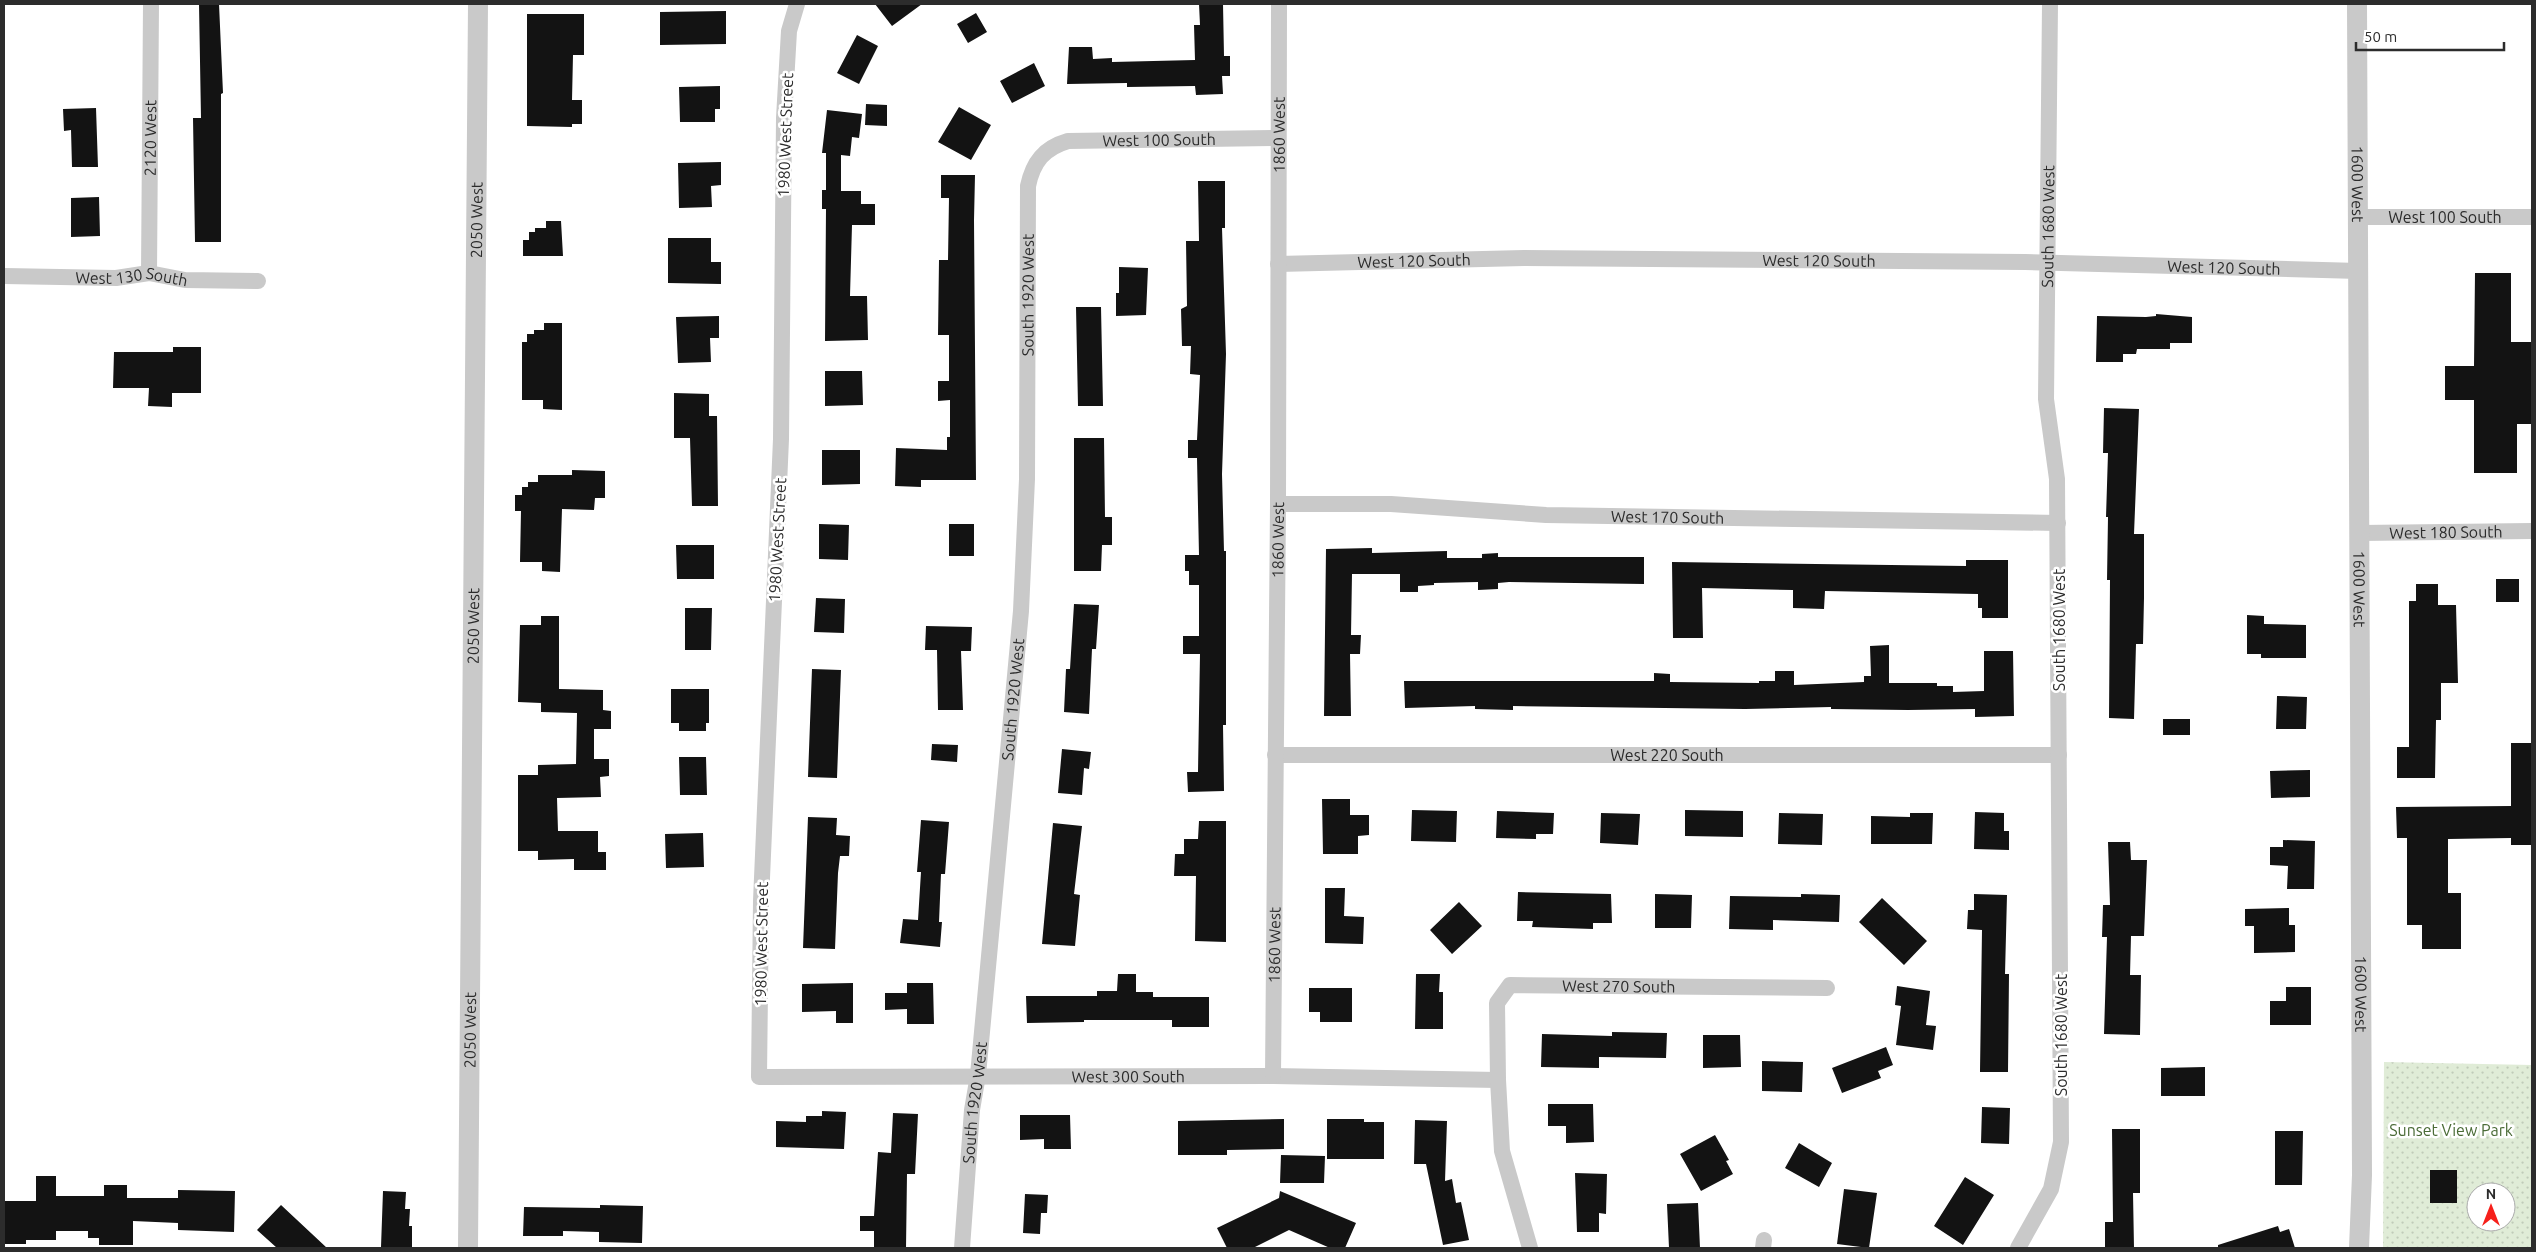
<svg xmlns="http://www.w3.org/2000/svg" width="2536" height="1252" viewBox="0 0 2536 1252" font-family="Ubuntu,sans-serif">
  <defs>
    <pattern id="park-dots" width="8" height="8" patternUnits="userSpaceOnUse" patternTransform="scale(1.25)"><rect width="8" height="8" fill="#e0ecd7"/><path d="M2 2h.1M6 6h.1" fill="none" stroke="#c0cbb9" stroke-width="1.8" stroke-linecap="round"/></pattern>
  </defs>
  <rect width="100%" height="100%" fill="#fff"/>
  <path fill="url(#park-dots)" fill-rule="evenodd" d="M2384,1062L2532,1065V1248H2383ZM2476,1192H2506V1222H2476Z"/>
  <path fill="#131313" d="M199,4H219L223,93L221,94V242H195L193,118H201Z
    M875,4H922L892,26Z
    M1199,4H1223L1224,56H1230V76H1222L1223,94L1196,95L1195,86L1127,87V83L1067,84L1069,47H1092L1093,59L1112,58V62L1195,60L1194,25H1200Z
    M726,11V44L660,45V12Z
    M976,13L987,32L968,43L957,24Z
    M527,14H584V55H573L572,100H582V124H572V127L527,126Z
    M857,35L878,46L859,84L837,73Z
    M1034,63L1045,86L1012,103L1000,81Z
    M720,86V109H715V122H680L679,87Z
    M866,104L887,105V126L865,125Z
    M959,107L991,125L971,160L938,142Z
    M96,108L98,167H72L71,130L64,131L63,109Z
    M827,110L862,114L859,138L852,137L850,156L841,155V191H861V204H875V225H852L850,296H867L868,340L825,341L826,209H822V190H826V153H822Z
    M721,162V185L711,186L712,207L679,208L678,163Z
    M941,175H975L974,220L976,480H921V487L895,486L896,448L947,450V437H950V400L938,401V381H949V335H938L939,260H948L949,198H941Z
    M1198,181H1225V228H1222L1226,354L1222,474L1224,551H1226V725H1223L1224,791L1188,792L1187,772H1198L1200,654H1183V636H1199V585H1189V571H1185V555H1199L1197,458H1188V440H1197L1200,375L1190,374L1191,346H1182L1181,309L1187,306L1186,241H1199Z
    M99,197L100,236L71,237V198Z
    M546,221H561L563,256H523V240H529V232H535V228H546Z
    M668,238H711V262H721V284L668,283Z
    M1119,267L1148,268L1146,315L1116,316V293H1119Z
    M2475,273H2511V342H2532V424H2517V473H2474V400H2445V366H2474Z
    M1076,307H1101L1103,406H1078Z
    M2156,314L2192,317V343H2170V349H2137L2136,354H2123V362H2096L2097,316L2146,317L2156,316Z
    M719,316V338H710L711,362L678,363L676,317Z
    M544,323H562V410L543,409V400H522V342H527V334H534V330H544Z
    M173,347H201V393H172V407L148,406L149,388H113L114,352H173Z
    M825,371H862L863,405L825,406Z
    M674,393L709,394V416H717L718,506H692L690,438H674Z
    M2104,408L2139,409L2134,534H2144V598L2143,644H2136L2134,719L2109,718L2110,580H2107L2108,517H2106L2108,453H2103Z
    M1074,438H1104L1105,517H1112V545H1102L1101,571H1074Z
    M822,450H860V484L822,485Z
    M572,470L605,471V498H595L594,510L562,509L560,572L542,571V562H520L521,511H515V495H522V487H528V482H538V475H572Z
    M819,524L849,525L848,560L819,559Z
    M949,524H974V556H949Z
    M676,545H714V579H677Z
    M1372,548V553L1447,551V558H1482V554L1498,553V557H1644V584L1509,582L1498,583V589L1478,590V582L1434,583V585L1418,586V592H1400V574H1352L1351,635H1361L1360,654H1350L1351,716H1324L1326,549Z
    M1966,560H2008V618H1982V608H1978V594L1825,591L1824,609L1793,608V590L1702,588L1703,638H1673L1672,562L1966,566Z
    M2496,579H2519V602H2496Z
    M2416,584H2438V605H2456L2458,683H2441V720H2436L2435,778H2397V747H2409V601H2416Z
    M816,598L845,599L844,633L814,632Z
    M1074,604L1099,605L1096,649H1092L1089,714L1064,712L1066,669H1070Z
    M685,608H712L711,650H685Z
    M2247,615L2264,616V624L2306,625V658H2261V654H2247Z
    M541,616H559V689L603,690V710L611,711V729H594V759H609V776L600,777L601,797L557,798L558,831H598V852H606V870H574V859L538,860V851H518V775H538V765L576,764L577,713L541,712V703L518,702L520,625H541Z
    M926,626L972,627L971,651H961L963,710H938L937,650H925Z
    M1889,645V683H1937V686H1953V692L1984,691V651H2013L2014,716L1975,717V709L1908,710L1831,709V707L1745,709L1513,706V710L1475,709V706L1405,708L1404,681H1654V673L1670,674V682L1759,683V681H1775V671H1794V685L1864,682V676H1871L1870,646Z
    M812,669L841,670L837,778L808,777Z
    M671,689H709V723H706V731H679V723H671Z
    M2277,696L2307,697L2306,729H2276Z
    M2163,719H2190V735H2163Z
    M2511,743H2532V845H2511V838L2448,839V893H2461V949H2422V925H2407V838H2397L2396,807L2511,806Z
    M932,744L958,745L957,762L931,760Z
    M1062,749L1091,752L1089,769L1084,768L1082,795L1058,793Z
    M679,757H706L707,795H680Z
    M2310,770V797L2271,798L2270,771Z
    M1322,799H1350V815H1369V835L1358,836V854H1323Z
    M1412,810L1457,811L1456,842L1411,841Z
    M1685,810L1743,811V837L1685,836Z
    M1497,811L1554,813L1553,834H1536V839L1496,838Z
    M1975,812L2004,813V831H2009V850L1974,849Z
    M1601,813L1640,814L1638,845L1600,843Z
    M1779,813L1823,814L1822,845L1778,844Z
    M1910,813H1933L1932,844H1871V816L1910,817Z
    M808,817L837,818L836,835L850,836L849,856H840L838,873L835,949L803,948Z
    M921,820L949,822L945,874H941L939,922H942L940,947L900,943L903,919L918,920L921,872H917Z
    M1199,821H1226V942L1195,941L1196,876H1174L1175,854H1184V839H1198Z
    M1053,823L1082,826L1074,894L1080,895L1075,946L1042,944Z
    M703,833L704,867L666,868L665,834Z
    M2283,840L2315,841L2314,889H2287L2288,866L2270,865V847H2283Z
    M2108,842H2130L2131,860H2147L2144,936H2131L2130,975H2141L2140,1035L2104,1034L2107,937H2102L2103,905H2110Z
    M1325,888H1345L1344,916L1364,917L1363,944L1325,943Z
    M1518,892L1611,894L1612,923H1593V929L1532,927L1533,921H1517Z
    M1655,894L1692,895L1691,928H1655Z
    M1801,894L1840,895L1839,922L1773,920V930L1729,929L1730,896L1801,897Z
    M1974,894L2007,895L2005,974H2009L2008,1072H1980L1982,930L1967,929L1968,910H1974Z
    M1882,898L1927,941L1904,965L1859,922Z
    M1459,902L1482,926L1452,954L1430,930Z
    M2289,908V925H2295V952L2254,953V926H2245V909Z
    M1118,974H1136V992H1153V997H1209V1027H1172V1020H1084V1022L1027,1023L1026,996H1097V991H1117Z
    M1416,974H1440L1439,992H1443V1029H1415Z
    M853,983V1023H836V1011L802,1012V984Z
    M907,983H933L934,1024H907V1009L885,1010V993H907Z
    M1897,986L1930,991L1926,1025L1936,1026L1933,1050L1896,1045L1901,1006L1895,1005Z
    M2286,987H2311V1025H2270V1001H2286Z
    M1309,988H1352V1022H1320V1012H1309Z
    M1612,1032L1667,1033L1666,1058L1599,1057V1068L1541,1067L1542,1034L1612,1036Z
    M1703,1035H1740L1741,1067L1703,1068Z
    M1886,1047L1893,1065L1878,1071L1881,1078L1842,1093L1832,1068Z
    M1762,1061L1803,1062L1802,1092L1762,1091Z
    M2205,1067V1096H2161V1068Z
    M1548,1104H1593L1594,1142L1566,1143V1126H1548Z
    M1982,1107L2010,1108L2009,1144L1981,1143Z
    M822,1111L846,1112L844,1149L776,1147V1121L806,1122V1116H822Z
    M893,1113L918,1114L915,1174H907L906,1248H874V1231H860V1216H874L878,1152L891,1153Z
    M1020,1115H1070L1071,1149H1044V1139L1020,1140Z
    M1284,1119V1149L1227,1150V1155H1178V1121Z
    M1327,1119H1364V1122H1384V1159H1327Z
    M1415,1120L1447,1121L1445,1181L1452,1179L1456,1203L1461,1202L1469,1240L1443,1245L1426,1164H1414Z
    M2112,1129H2140V1193H2133L2134,1248H2105V1222H2113Z
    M2275,1131H2303L2302,1185H2275Z
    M1715,1135L1729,1160L1726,1161L1733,1174L1701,1191L1680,1154Z
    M1799,1143L1832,1163L1819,1187L1785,1168Z
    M1281,1155L1325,1156L1324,1183H1280Z
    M2430,1170H2457V1203H2430Z
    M1575,1173L1607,1174L1606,1214L1599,1213V1232H1577Z
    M36,1176H56V1196H104V1185H127V1198H178V1190L235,1191L234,1232L178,1230V1223L133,1221V1245H99V1238H88V1231H56V1240H26V1244H4V1201H36Z
    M1965,1177L1994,1195L1963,1245L1934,1226Z
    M1844,1189L1877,1193L1869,1248L1837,1244Z
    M383,1191L406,1192L405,1209H410L409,1226H412V1248L381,1247Z
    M1280,1191L1356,1223L1345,1248H1330L1289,1230L1253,1248H1227L1217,1228L1279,1198Z
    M1025,1194L1048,1195L1047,1213H1041L1040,1234L1023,1233Z
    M1698,1203L1700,1248H1669L1667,1204Z
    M281,1205L327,1248H277L257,1230Z
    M600,1205L643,1206L642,1243L599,1242V1232L563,1231V1236H523L524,1207L600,1208Z
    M2278,1226L2280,1232L2289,1229L2295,1248H2218V1245Z"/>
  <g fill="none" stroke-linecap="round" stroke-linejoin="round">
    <g stroke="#c9c9c9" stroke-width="16">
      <path id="s1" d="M797,4L789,31L784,118L781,439L761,901L759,1077L1273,1076L1498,1080"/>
      <path id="s2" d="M2359,217H2532"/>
      <path id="s3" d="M1278,264L1524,258L2025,262L2359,271"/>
      <path id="s4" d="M149,273L151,4"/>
      <path id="s5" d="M4,276L116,278L149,273L185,280L258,281"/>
      <path id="s6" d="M1278,504H1391L1546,515L2058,523"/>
      <path id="s7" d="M2360,533L2532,531"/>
      <path id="s8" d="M1275,755H2059"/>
      <path id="s9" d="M1273,1076L1278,504L1279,4"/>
      <path id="s10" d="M962,1248L972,1110L978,1075L1021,611L1027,479L1028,186C1033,162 1044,148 1068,141L1277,138"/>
      <path id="s11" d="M1530,1248L1502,1151L1498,1080L1497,1003L1510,985L1827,988"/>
      <path d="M1763,1248L1764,1240"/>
      <path id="s12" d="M2018,1248L2051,1189L2061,1142L2057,479L2046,399L2050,4"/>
    </g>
    <g stroke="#c9c9c9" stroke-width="20">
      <path id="s13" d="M2357,4L2362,1175L2359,1248"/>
      <path id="s14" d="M468,1248L478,4"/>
    </g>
  </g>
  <g text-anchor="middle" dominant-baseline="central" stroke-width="5" stroke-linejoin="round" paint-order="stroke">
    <g font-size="16" fill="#2c2c2c" stroke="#fff">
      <text transform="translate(785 135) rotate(-88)">1980 West Street</text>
      <text stroke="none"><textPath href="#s9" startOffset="941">1860 West</textPath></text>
      <text stroke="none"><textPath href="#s4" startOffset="135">2120 West</textPath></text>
      <text stroke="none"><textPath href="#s10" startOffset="1220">West 100 South</textPath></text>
      <text stroke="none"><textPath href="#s13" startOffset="180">1600 West</textPath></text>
      <text stroke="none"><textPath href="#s2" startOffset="86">West 100 South</textPath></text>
      <text stroke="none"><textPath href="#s14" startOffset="1028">2050 West</textPath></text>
      <text stroke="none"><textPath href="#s12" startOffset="1032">South 1680 West</textPath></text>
      <text stroke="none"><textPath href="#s3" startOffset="136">West 120 South</textPath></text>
      <text stroke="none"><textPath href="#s3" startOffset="541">West 120 South</textPath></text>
      <text stroke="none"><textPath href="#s3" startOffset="946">West 120 South</textPath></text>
      <text stroke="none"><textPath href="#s5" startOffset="128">West 130 South</textPath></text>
      <text stroke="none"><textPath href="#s10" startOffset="956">South 1920 West</textPath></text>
      <text stroke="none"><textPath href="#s6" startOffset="390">West 170 South</textPath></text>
      <text stroke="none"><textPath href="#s7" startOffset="86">West 180 South</textPath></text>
      <text transform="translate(777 540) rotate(-87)">1980 West Street</text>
      <text stroke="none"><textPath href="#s9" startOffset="536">1860 West</textPath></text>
      <text stroke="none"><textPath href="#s13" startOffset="585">1600 West</textPath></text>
      <text stroke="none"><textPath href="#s14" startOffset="622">2050 West</textPath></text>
      <text transform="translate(2059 630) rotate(-90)">South 1680 West</text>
      <text stroke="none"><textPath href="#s10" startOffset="551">South 1920 West</textPath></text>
      <text stroke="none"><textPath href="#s8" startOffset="392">West 220 South</textPath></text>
      <text transform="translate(761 944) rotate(-89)">1980 West Street</text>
      <text stroke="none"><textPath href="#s9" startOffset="131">1860 West</textPath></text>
      <text stroke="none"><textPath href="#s11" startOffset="380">West 270 South</textPath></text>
      <text stroke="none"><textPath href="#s13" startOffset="990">1600 West</textPath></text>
      <text stroke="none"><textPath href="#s14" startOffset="218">2050 West</textPath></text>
      <text transform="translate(2061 1035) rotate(-90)">South 1680 West</text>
      <text stroke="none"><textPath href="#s1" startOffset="1444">West 300 South</textPath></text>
      <text stroke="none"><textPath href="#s10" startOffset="146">South 1920 West</textPath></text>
    </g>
    <g font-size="16" fill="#4a6b36" stroke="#fff">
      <text x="2451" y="1130">Sunset View Park</text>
    </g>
  </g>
  <rect width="2536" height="1252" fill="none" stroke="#2c2c2c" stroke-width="10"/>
  <g transform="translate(2491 1207)"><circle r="24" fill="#ffffff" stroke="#ababab"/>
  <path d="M0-4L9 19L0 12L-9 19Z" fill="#f6201b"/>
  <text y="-8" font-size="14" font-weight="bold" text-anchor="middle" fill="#2c2c2c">N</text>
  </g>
  <path d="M2356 42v8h148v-8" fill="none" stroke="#2c2c2c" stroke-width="2.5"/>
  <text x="2364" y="42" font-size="15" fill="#2c2c2c" stroke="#ffffff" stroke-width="4" paint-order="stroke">50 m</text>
</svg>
